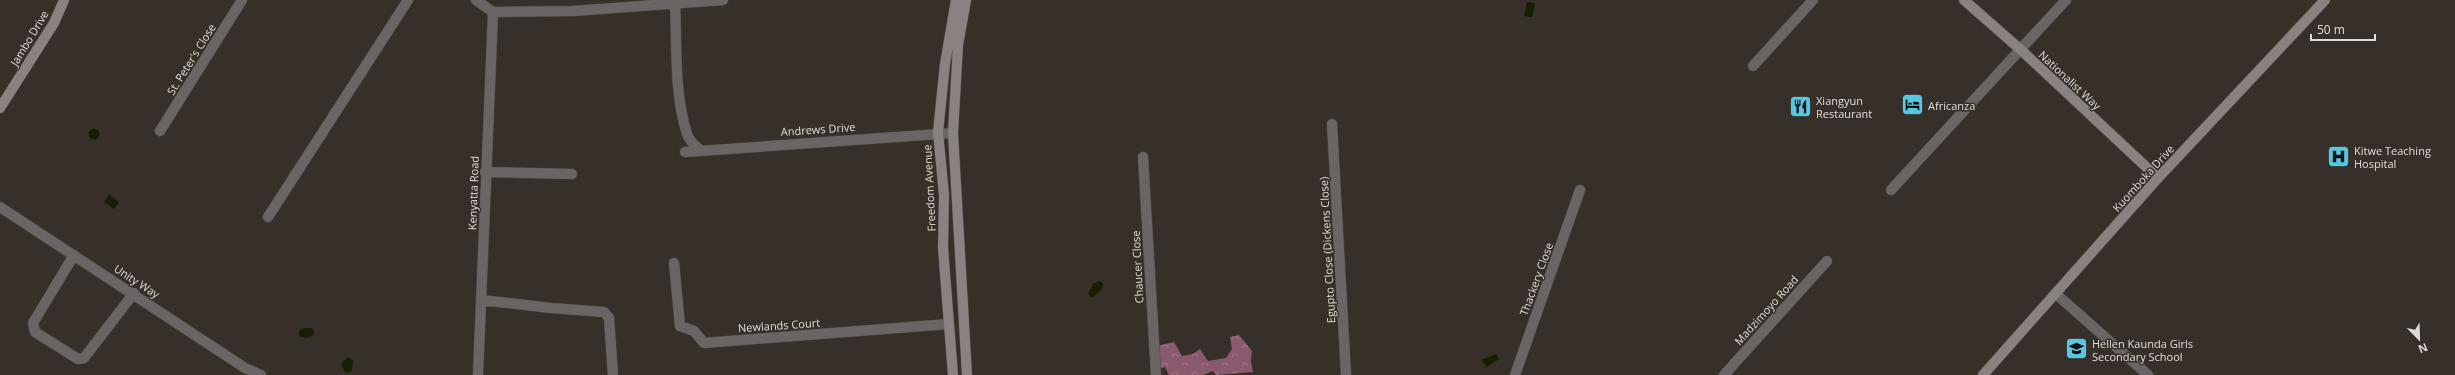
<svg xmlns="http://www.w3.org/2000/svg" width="2455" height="375" viewBox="0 0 2455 375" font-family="'Open Sans',sans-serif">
  <defs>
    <pattern id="forest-crowns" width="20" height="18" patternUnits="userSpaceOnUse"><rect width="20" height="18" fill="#8b596e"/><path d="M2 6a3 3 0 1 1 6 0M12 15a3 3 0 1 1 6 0" fill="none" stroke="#a07889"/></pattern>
  </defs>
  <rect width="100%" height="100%" fill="#372f29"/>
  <path fill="url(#forest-crowns)" d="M1239,335L1252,351L1251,361L1253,372L1216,375L1213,371L1203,375H1169L1165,367L1158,369L1157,346L1174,342L1182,356L1193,354L1200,349L1208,361L1226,358L1232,349L1230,337Z"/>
  <path fill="#181e00" d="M1527,2L1535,3L1532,17L1524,16Z
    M88.5 134a5.5 5.5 0 1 1 11 0a5.5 5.5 0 1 1-11 0Z
    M109,195L119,202L114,209L104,202Z
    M1099,281L1103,283V288L1092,298L1088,294L1093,284Z
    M303,328H312L315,333C310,338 305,339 299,336V331Z
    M1496,354L1499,359L1487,367L1481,360Z
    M348,357L353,361L352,370L349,373L345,372L341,364Z"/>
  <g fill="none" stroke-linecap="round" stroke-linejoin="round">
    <defs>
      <path id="street" d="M476,0L493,12L573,11L723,0
        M675,3C677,46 674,93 687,134C689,141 695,145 700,150
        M1753,66L1813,0
        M1332,124L1346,375
        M160,131L242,0
        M685,152L953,133
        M1143,157L1156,375
        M485,172L572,174
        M1891,190L2066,0
        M0,207L245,368L261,375
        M268,217L408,0
        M74,255L33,323L35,332L78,359L84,358L134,293
        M674,263L680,326L694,331L704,343L949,324
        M2056,294L2148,375
        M481,300L551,308L604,312L609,318L613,375
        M478,375L493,12
        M1515,375L1580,190
        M1724,375L1827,261"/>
      <path id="secondary" d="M966,0L958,45L953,133L967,375
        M1964,0L2021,50L2158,178
        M0,108L54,23L64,0
        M953,375L943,248L944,195L938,132L945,64L956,0
        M1983,375L2158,178L2325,0"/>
    </defs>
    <use href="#street" stroke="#524b45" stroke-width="11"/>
    <use href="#secondary" stroke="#524b45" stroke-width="11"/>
    <use href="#street" stroke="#6a6564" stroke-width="10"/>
    <use href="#secondary" stroke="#8a8281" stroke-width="10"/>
  </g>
  <defs>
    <symbol id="hotel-square" viewBox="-11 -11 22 22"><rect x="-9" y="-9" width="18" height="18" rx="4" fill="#56c9e1" stroke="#372f29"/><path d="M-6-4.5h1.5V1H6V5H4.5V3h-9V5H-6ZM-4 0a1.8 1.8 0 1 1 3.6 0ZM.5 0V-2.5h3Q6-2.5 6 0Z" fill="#111"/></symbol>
    <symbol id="restaurant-square" viewBox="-11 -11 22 22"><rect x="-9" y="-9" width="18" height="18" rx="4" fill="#56c9e1" stroke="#372f29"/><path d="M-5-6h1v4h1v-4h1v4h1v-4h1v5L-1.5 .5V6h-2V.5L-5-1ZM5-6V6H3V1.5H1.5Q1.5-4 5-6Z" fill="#111"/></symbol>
    <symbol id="hospital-square" viewBox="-11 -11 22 22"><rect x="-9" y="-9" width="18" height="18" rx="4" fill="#56c9e1" stroke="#372f29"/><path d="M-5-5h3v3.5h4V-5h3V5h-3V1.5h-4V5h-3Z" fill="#111"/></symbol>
    <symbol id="school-square" viewBox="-11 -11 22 22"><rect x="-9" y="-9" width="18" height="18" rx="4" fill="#56c9e1" stroke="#372f29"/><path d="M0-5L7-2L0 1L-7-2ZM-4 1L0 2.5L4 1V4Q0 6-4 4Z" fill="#111"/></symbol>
  </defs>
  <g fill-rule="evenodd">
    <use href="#hotel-square" x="1900" y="92" width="25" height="25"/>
    <use href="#restaurant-square" x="1788" y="94" width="25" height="25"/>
    <use href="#hospital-square" x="2326" y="144" width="25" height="25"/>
    <use href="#school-square" x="2064" y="336" width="25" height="25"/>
  </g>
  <g text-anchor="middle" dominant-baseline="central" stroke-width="3" stroke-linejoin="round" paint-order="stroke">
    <g font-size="11" fill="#e1dbd8" stroke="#372f29">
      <text transform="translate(29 38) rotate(-59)">Jambo Drive</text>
      <text transform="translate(191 59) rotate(-58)">St. Peter's Close</text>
      <text transform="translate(2070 80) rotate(43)">Nationalist Way</text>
      <text transform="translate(818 129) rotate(-4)">Andrews Drive</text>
      <text transform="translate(2143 178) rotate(-48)">Kuomboka Drive</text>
      <text transform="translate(929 188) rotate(-93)">Freedom Avenue</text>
      <text transform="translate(473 193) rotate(-88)">Kenyatta Road</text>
      <text transform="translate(1327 250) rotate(-93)">Egupto Close (Dickens Close)</text>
      <text transform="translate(1137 267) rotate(-93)">Chaucer Close</text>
      <text transform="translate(1536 279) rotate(-70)">Thackery Close</text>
      <text transform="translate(137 281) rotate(33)">Unity Way</text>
      <text transform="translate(1766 310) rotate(-48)">Madzimoyo Road</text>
      <text transform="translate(779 325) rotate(-4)">Newlands Court</text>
    </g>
    <g font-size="11" fill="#e1dbd8" stroke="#372f29" text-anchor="start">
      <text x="1816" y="100">Xiangyun<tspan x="1816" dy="13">Restaurant</tspan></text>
      <text x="1928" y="105">Africanza</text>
      <text x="2354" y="150">Kitwe Teaching<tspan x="2354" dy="13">Hospital</tspan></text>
      <text x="2092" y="343">Hellen Kaunda Girls<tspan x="2092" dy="13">Secondary School</tspan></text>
    </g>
  </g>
  <g transform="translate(2419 339) rotate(157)" stroke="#372f29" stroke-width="3" paint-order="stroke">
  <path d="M0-3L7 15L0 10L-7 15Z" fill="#e1dbd8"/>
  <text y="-6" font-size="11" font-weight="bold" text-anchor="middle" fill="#e1dbd8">N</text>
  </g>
  <path d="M2311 34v6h64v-6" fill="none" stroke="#e1dbd8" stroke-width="2"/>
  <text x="2317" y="34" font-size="12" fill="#e1dbd8" stroke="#372f29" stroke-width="3" paint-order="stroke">50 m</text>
</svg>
